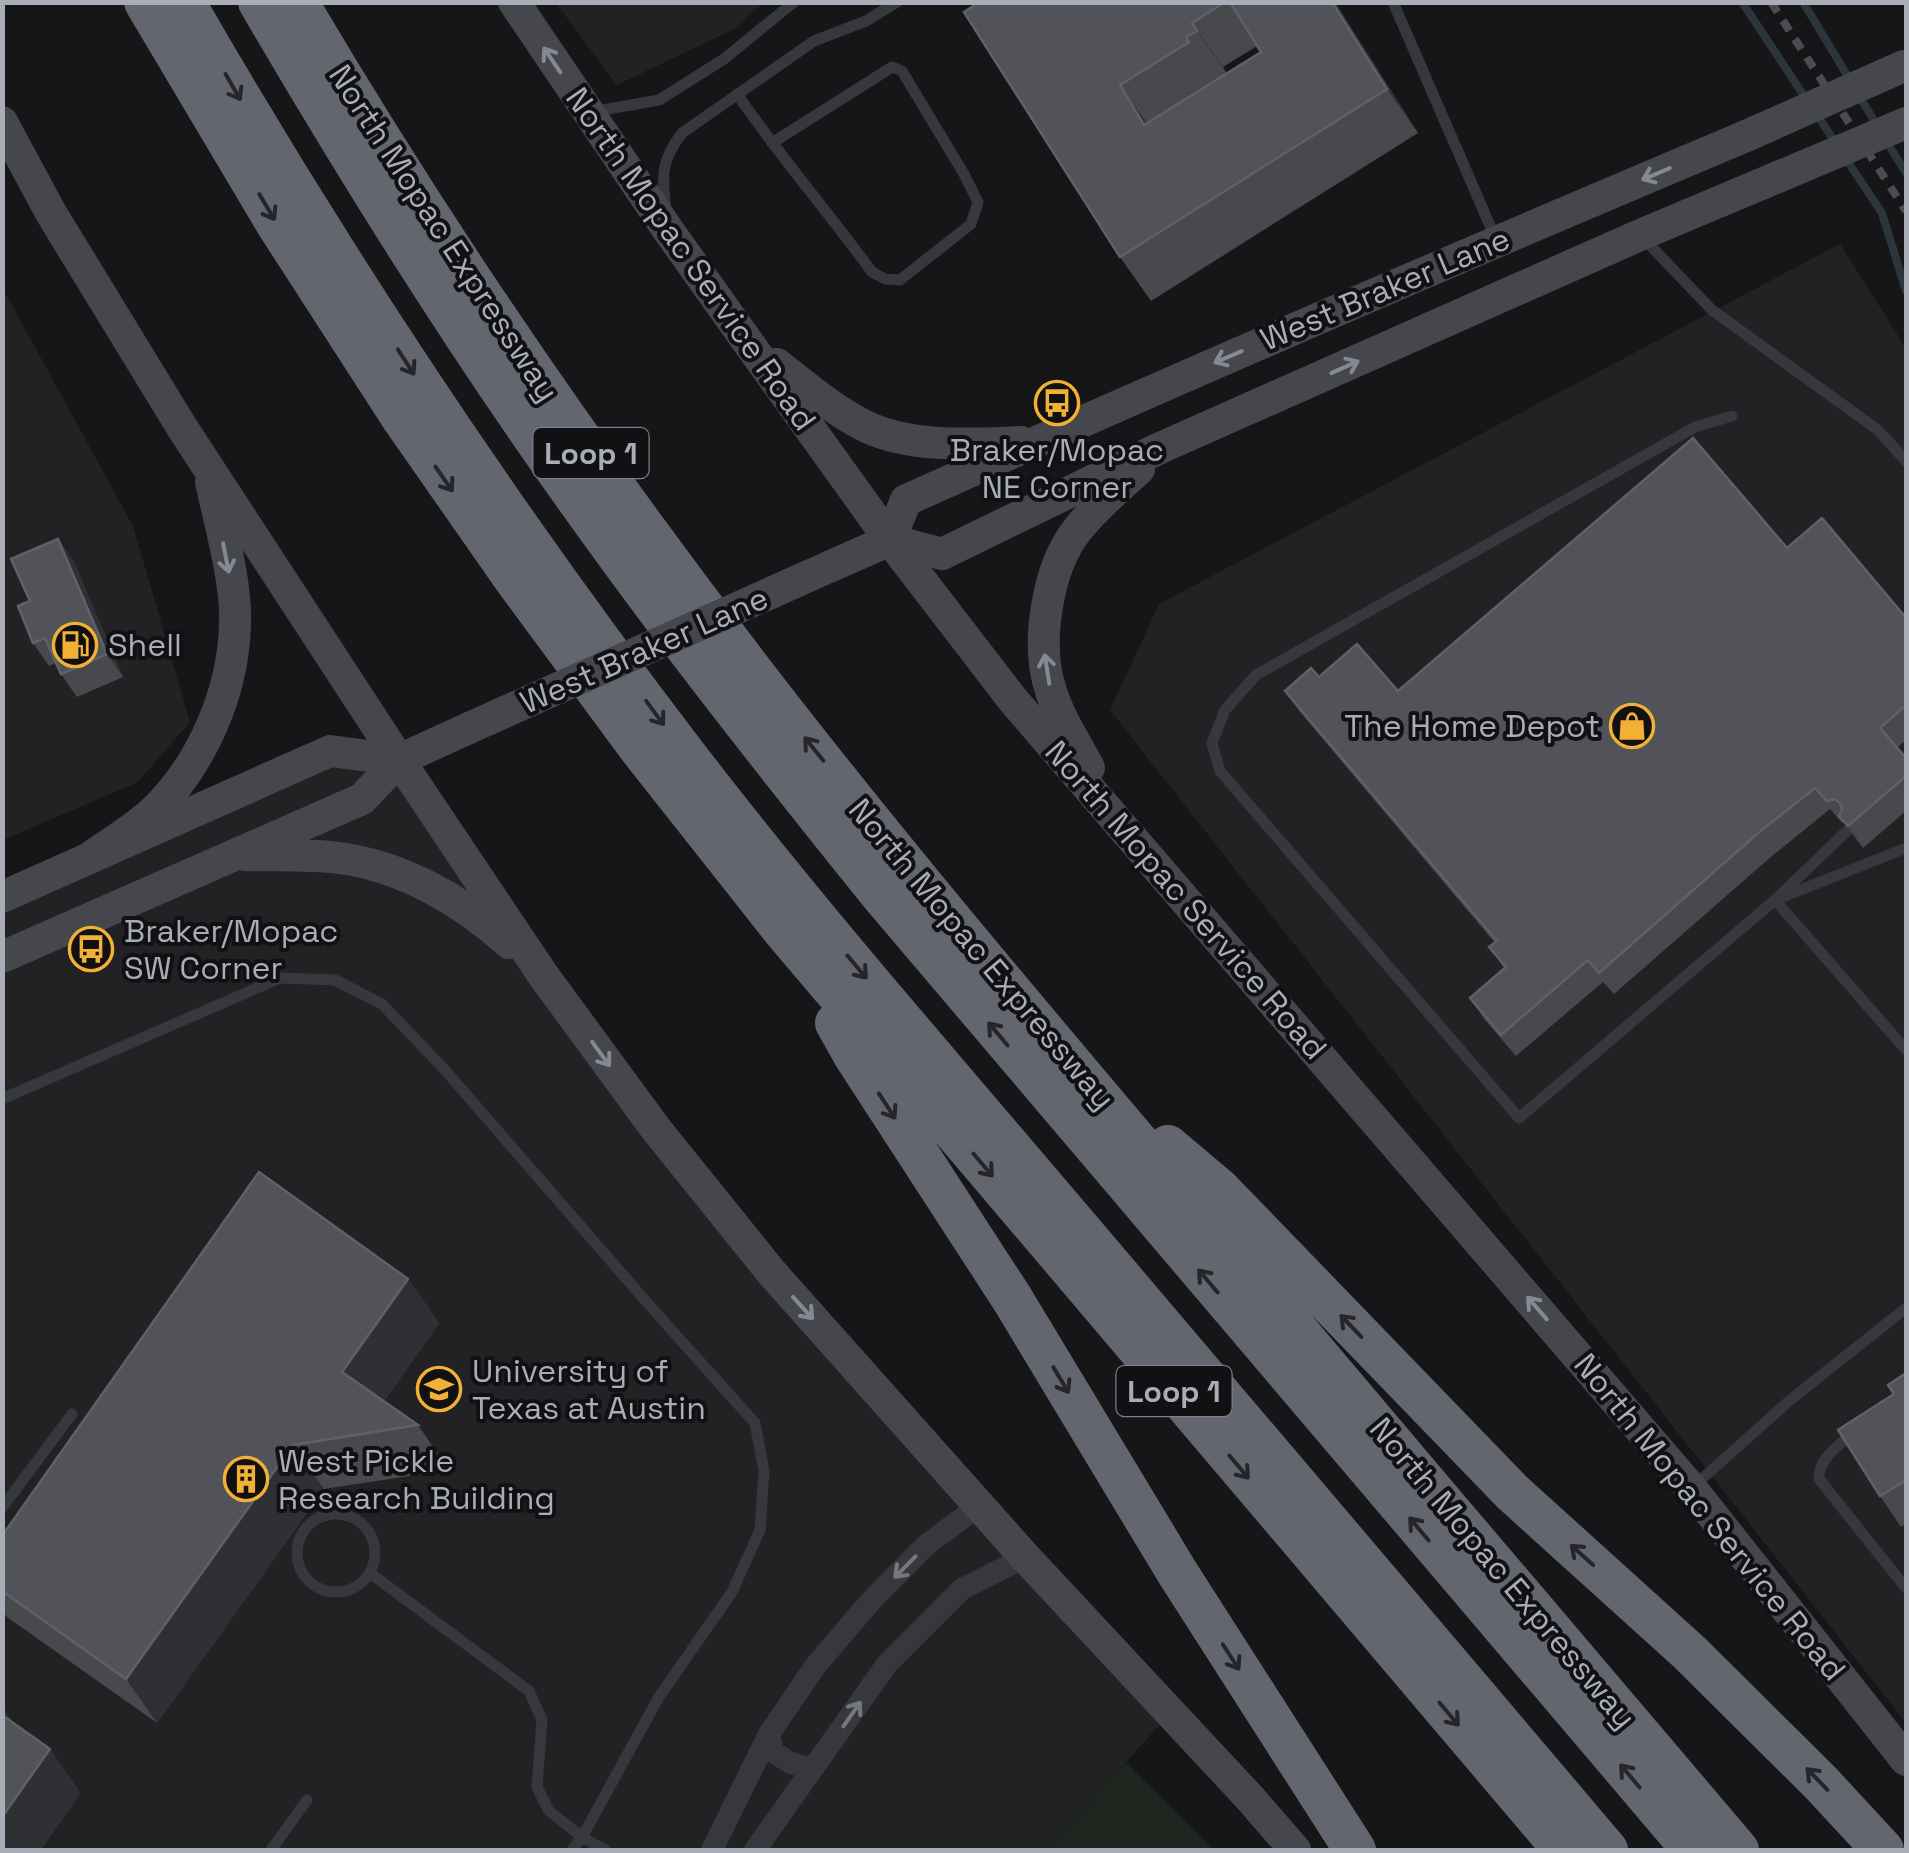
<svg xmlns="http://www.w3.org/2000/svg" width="1909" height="1853" viewBox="0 0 1909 1853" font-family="'Space Grotesk',sans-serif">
  <rect width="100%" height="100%" fill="#161618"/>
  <path fill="#222225" d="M556,3H763L734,29L617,85Z
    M1840,244L1906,348V1723L1110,710L1159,604Z
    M2,287L133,526L190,722L138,782L3,840Z
    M330,751L399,760L656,1129L1171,1712L1047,1850H3L2,897Z"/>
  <path fill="#1e261f" d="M1126,1763L1214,1850H1047Z"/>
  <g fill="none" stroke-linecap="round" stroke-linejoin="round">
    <path stroke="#2c353c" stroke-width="8" d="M1742,2L1806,99
      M1803,2L1850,80
      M1859,96L1878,127
      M1817,115L1837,145
      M1885,139L1906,173
      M1844,156L1882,213L1906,291"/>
    <path stroke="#37383d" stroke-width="11" d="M1393,2L1495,237
      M737,94C779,155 828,212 872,272L885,279L900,280L971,224L978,202L964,174L902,71L892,67L772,143
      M591,112L659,100L724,59L794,2
      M666,211C662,176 660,162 682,133L814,41L866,21L897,2
      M1643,238L1712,310L1878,430L1906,461
      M1732,416L1695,427L1256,675L1225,710L1212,743L1220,771L1519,1118L1775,900L1906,848
      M1848,830L1775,900L1906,1050
      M2,1099L280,978L335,980L382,1004L445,1070L650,1306L755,1423L764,1471L760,1530L732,1592L659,1697L582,1837L572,1850
      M1853,1433C1839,1445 1818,1459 1819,1479L1906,1588
      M1695,1485L1789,1401L1906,1308
      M2,1508L72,1414
      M297 1553a39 39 0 1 1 78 0a39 39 0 1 1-78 0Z
      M370,1573L529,1691L542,1720L537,1787L549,1811L582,1837L605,1850
      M271,1850L307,1800"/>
    <path stroke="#37383d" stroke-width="22" d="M769,1734L773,1752L789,1762L812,1770
      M712,1850L769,1734L816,1665L870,1602L925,1546L980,1505
      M755,1850L887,1664L962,1589L1025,1557"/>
    <path stroke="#45474d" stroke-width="32" d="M514,2L668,230L747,341L890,540L1013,700L1691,1488L1906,1760
      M2,122L51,213L183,429L399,760L543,975L656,1129L772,1273L1025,1557L1249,1797L1295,1850
      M777,364C805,386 834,411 867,427C912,448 972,444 1021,442
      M890,540L906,500L911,498C1187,374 1466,254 1746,136
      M831,566L890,540L942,554L1160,448L1640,235L1778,177
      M1089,768C1076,743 1059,718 1051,691C1035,645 1047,567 1078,529C1095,507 1119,488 1139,469
      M246,855C277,856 309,854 339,858C402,866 463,901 509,943
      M92,856C112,842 136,828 154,811C202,764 233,693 235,625C237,583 220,524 211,482
      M2,897L330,751L399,760
      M2,957L362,799L399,760L469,728"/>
    <path stroke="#63666e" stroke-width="42" d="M145,2L277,224L403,419L514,578L641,750L784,931L1564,1850
      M184,2C335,264 502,515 685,754C807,913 939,1063 1068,1215C1248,1427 1428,1639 1607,1850
      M259,2C365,184 477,362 601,532C691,657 787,778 884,898L1693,1850
      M297,2C435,236 589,460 755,675C889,849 1032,1017 1174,1185C1361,1407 1550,1629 1738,1850
      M836,1023L854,1055L1013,1300L1177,1572L1355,1850
      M1168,1146L1219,1189L1512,1492L1690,1653L1821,1783L1883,1850"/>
    <path stroke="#4a4c52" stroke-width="8" stroke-dasharray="12 10" stroke-linecap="butt" d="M1771,2L1906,211"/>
    <path stroke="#45474d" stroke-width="32" d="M1746,136L1904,66
      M1778,177L1906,123
      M469,728L831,566"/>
  </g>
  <path fill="#47494d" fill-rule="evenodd" d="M1335,2L1418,133L1151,301L1120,257L979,3ZM1257,46L1261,52L1227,73L1223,67Z
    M58,539L74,562L123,677L77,697L61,674L56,663L49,666L33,643L30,601Z
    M1787,548L1906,618V740L1897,748L1906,758V811L1863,848L1844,822L1842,823L1830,809L1772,856L1614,994L1603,982L1516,1056L1485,1020L1470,998L1504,968L1489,947L1495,943L1300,712L1285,691L1319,677L1398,691Z
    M408,1279L439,1323L384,1401L418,1425L449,1470L324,1489L157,1723L7,1617L2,1610V1536Z
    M1906,1373V1523L1901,1527L1880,1496Z"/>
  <path fill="#2f3033" d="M1332,2H1335L1418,133L1387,89Z
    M1192,23L1223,67L1228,75L1197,31Z
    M1120,85L1151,129L1144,125Z
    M58,539L74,562L123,677L107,654Z
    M408,1279L439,1323L373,1416L342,1372Z
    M293,1445L324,1489L157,1723L126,1679Z
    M2,1706L33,1750L2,1718Z
    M50,1749L81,1793L41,1850H2V1817Z"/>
  <path fill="#525359" stroke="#5f6168" stroke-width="2.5" d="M1225,2L1192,23L1197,31L1186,37L1189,42L1120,85L1144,125L1261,52L1230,2H1332L1387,89L1120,257L964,12L979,2Z
    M1693,438L1787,548L1822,518L1906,618V705L1880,728L1906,758V776L1848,826L1839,816L1842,810L1840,803L1835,799L1827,801L1815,788L1757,834L1599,973L1588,960L1501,1035L1470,998L1506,967L1489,947L1497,941L1285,691L1311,668L1319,677L1357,644L1398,691Z
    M58,539L107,654L61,674L45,638L33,643L18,606L30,601L11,559Z
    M259,1172L408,1279L342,1372L418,1425L293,1445L126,1679L2,1591V1536Z
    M1906,1373V1480L1880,1496L1838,1430L1894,1394L1888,1385Z
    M2,1715L50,1749L2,1817Z"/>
  <defs><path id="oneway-shaft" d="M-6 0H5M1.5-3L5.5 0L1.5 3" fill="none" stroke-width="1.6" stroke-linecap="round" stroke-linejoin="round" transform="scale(2.5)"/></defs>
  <g stroke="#858993">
    <use href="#oneway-shaft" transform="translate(552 60) rotate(-124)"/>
    <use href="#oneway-shaft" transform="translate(1656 174) rotate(157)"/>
    <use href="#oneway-shaft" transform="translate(1228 357) rotate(157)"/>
    <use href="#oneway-shaft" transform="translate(1345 367) rotate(-24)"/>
    <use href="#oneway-shaft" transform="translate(226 558) rotate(79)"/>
    <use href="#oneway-shaft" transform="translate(1047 669) rotate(-99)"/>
    <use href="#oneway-shaft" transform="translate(601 1054) rotate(54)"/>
    <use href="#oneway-shaft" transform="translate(803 1308) rotate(48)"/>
    <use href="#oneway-shaft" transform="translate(1537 1308) rotate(-131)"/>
  </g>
  <g stroke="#26262a">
    <use href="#oneway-shaft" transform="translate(233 87) rotate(60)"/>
    <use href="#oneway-shaft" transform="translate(267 207) rotate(59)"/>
    <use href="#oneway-shaft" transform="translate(406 362) rotate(57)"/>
    <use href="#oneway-shaft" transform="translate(444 479) rotate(55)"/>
    <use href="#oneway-shaft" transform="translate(655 713) rotate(54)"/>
    <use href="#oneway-shaft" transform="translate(814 749) rotate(-129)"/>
    <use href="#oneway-shaft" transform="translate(857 967) rotate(50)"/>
    <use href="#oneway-shaft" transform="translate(998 1034) rotate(-130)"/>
    <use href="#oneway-shaft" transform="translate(887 1106) rotate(57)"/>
    <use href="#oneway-shaft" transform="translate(983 1165) rotate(50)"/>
    <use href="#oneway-shaft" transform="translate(1208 1281) rotate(-130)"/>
    <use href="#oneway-shaft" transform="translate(1351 1326) rotate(-134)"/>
    <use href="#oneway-shaft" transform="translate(1061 1380) rotate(59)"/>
    <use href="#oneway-shaft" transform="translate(1239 1467) rotate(50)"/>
    <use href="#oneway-shaft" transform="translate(1419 1529) rotate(-130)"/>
    <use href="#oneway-shaft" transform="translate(1582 1555) rotate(-138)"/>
    <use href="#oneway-shaft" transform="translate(1231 1657) rotate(57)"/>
    <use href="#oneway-shaft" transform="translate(1449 1714) rotate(50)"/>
    <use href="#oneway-shaft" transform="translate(1630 1776) rotate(-130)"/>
    <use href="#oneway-shaft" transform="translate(1817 1779) rotate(-134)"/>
  </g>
  <g stroke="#757881">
    <use href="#oneway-shaft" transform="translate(905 1567) rotate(135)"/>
    <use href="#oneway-shaft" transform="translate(852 1714) rotate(-55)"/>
  </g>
  <defs>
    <symbol id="bus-ring" viewBox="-11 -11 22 22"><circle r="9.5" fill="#111113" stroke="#f2b134" stroke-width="1.5"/><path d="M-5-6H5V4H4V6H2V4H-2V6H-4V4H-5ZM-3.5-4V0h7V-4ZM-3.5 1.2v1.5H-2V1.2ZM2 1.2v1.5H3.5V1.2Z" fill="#f2b134"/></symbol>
    <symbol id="fuel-ring" viewBox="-11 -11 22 22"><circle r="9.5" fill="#111113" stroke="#f2b134" stroke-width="1.5"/><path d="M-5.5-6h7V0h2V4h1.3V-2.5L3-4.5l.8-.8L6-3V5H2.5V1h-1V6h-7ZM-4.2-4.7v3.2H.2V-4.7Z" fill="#f2b134"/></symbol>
    <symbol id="shop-ring" viewBox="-11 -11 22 22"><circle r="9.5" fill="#111113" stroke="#f2b134" stroke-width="1.5"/><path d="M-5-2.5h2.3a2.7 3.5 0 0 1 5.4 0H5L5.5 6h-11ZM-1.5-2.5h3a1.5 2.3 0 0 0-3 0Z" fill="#f2b134"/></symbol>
    <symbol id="university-ring" viewBox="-11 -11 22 22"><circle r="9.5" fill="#111113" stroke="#f2b134" stroke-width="1.5"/><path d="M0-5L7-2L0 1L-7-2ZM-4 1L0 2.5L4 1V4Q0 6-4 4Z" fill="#f2b134"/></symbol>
    <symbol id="building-ring" viewBox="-11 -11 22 22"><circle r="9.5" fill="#111113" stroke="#f2b134" stroke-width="1.5"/><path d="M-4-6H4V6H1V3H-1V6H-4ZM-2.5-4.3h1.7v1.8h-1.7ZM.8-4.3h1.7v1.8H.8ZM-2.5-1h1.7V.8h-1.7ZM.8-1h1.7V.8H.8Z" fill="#f2b134"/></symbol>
  </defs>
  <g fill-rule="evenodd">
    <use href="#bus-ring" x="1032" y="378" width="50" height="50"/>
    <use href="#fuel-ring" x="50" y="620" width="50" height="50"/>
    <use href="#shop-ring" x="1607" y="701" width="50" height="50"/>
    <use href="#bus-ring" x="66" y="924" width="50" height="50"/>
    <use href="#university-ring" x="414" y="1364" width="50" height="50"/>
    <use href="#building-ring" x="221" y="1454" width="50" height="50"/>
  </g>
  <g text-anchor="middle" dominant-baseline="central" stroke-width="8" stroke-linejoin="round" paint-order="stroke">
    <g fill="#111113" stroke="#7b7e86" stroke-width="2.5">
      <rect x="533.5" y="428" width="115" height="50" rx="8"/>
      <rect x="1116.5" y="1366" width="115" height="50" rx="8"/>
    </g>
    <g font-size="30" font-weight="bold" fill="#a8adb8">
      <text x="591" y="453">Loop 1</text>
      <text x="1174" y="1391">Loop 1</text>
    </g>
    <g font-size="32" fill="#a8adb8" stroke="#111113">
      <text transform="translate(444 233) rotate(57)">North Mopac Expressway</text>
      <text transform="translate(691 259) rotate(55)">North Mopac Service Road</text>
      <text transform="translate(1385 289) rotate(-23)">West Braker Lane</text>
      <text transform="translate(644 650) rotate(-24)">West Braker Lane</text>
      <text transform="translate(1186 900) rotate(49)">North Mopac Service Road</text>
      <text transform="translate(982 954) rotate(50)">North Mopac Expressway</text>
      <text transform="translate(1710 1517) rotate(51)">North Mopac Service Road</text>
      <text transform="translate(1503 1573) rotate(50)">North Mopac Expressway</text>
    </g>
    <g font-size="32" fill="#a8adb8" stroke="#111113" text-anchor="start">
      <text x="1057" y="450" text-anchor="middle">Braker/Mopac<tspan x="1057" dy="37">NE Corner</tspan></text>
      <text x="108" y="645">Shell</text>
      <text x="1600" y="726" text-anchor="end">The Home Depot</text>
      <text x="124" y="931">Braker/Mopac<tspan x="124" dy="37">SW Corner</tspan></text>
      <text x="472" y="1371">University of<tspan x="472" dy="37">Texas at Austin</tspan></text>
      <text x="278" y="1461">West Pickle<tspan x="278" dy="37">Research Building</tspan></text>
    </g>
  </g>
  <rect width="1909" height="1853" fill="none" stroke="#a8adb8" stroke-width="10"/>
</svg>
